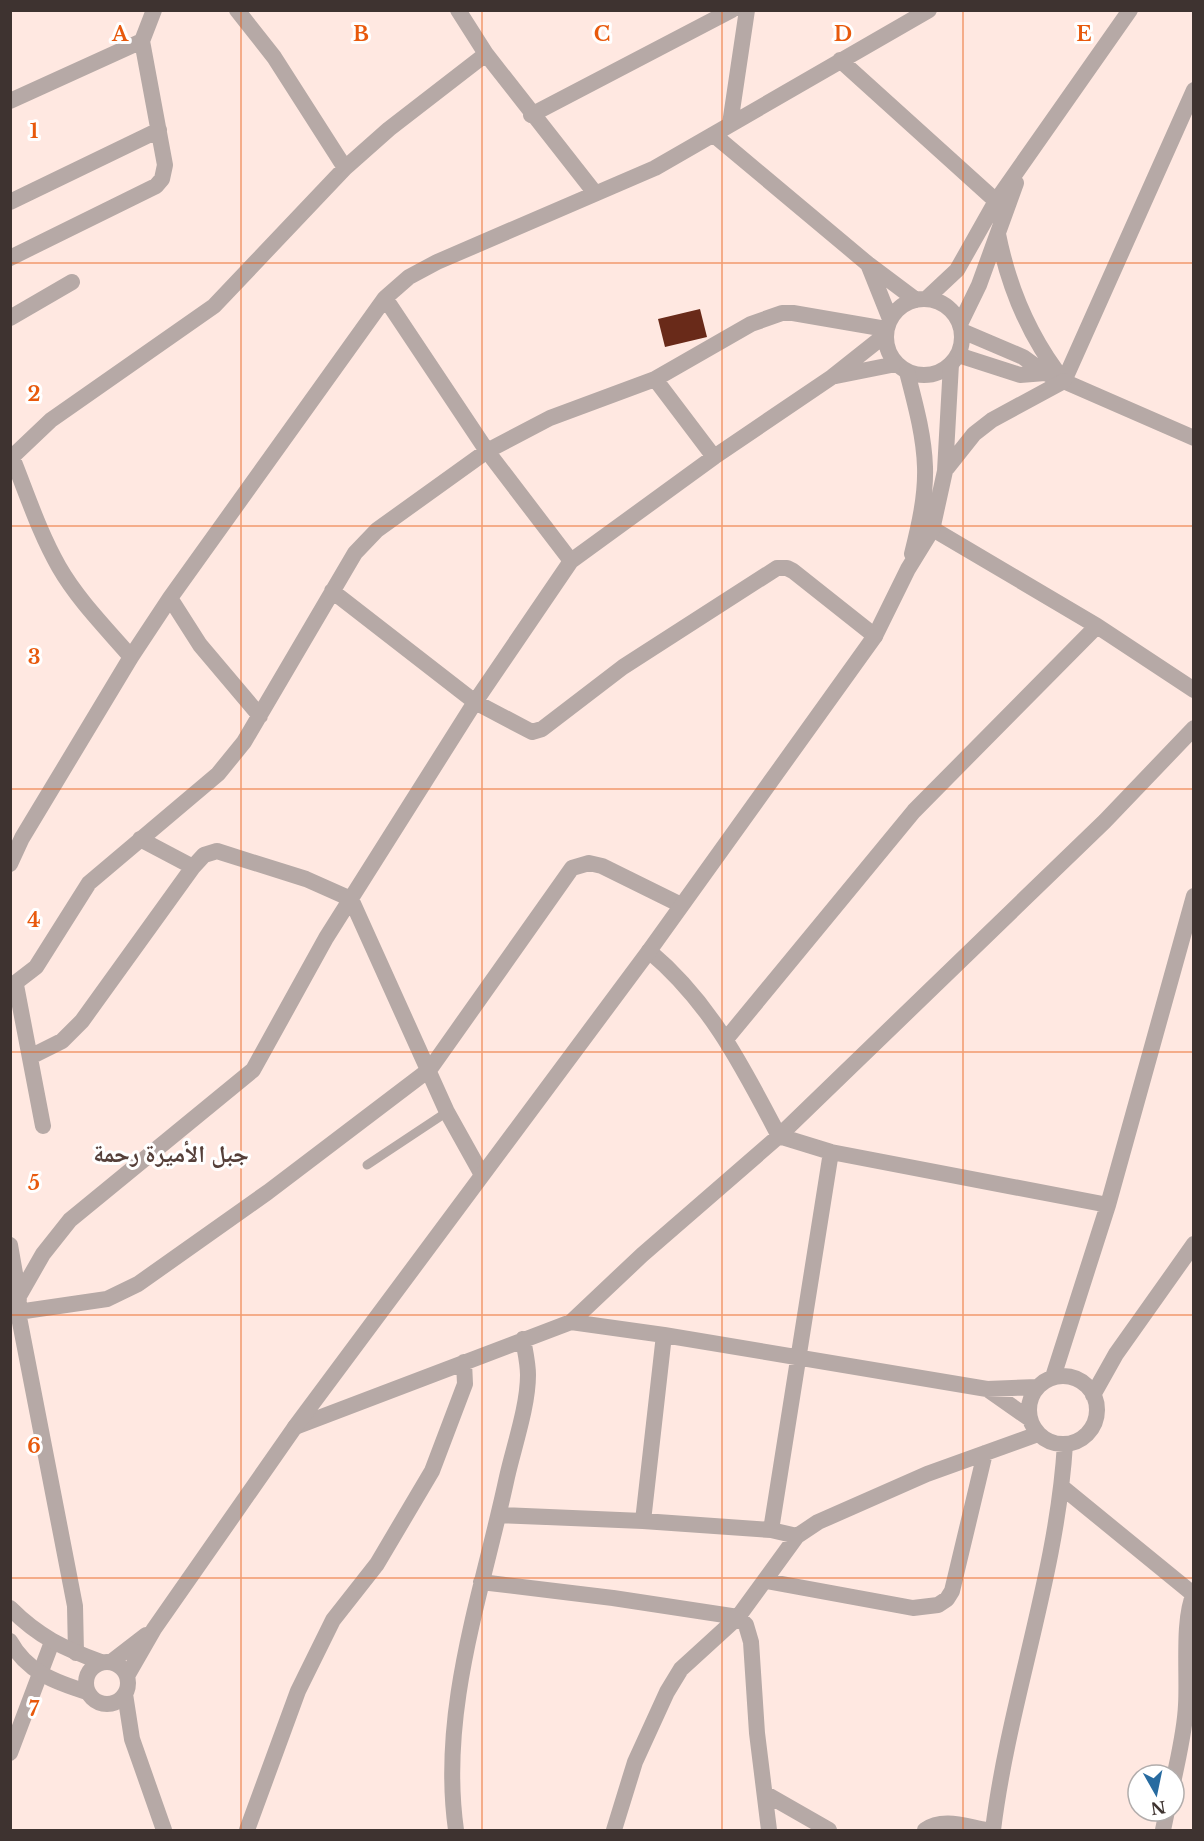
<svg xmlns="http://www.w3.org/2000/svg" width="1204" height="1841" viewBox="0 0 1204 1841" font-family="'Libre Baskerville','Noto Naskh Arabic',serif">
  <rect width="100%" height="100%" fill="#ffe8e1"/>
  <path fill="#692a19" d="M700,309L707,337L665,347L658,319Z"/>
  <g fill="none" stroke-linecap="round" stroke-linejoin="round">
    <path stroke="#b6a9a6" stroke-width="9" d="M367,1165L447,1112"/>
    <path stroke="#b6a9a6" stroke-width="16" d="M237,10L274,57L345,168
      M458,10L486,54L595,193
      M840,60L996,201
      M10,101L142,41
      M531,115L732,10
      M730,124L747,10
      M714,135L868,264L916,300
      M10,202L159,130
      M998,234C1009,289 1029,337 1064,381L1194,90
      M10,258L156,186L162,179L165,165L142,41L154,10
      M868,264L890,319
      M385,298L487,451L571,561
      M886 337a38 38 0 1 1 76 0a38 38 0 1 1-76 0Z
      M926,299L957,270L996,201L1130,10
      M10,318L72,282
      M960,324L979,285L1016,183
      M962,331L1023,357L1045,373L1194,438
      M958,355L1020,375L1045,373
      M836,376L896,364
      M655,379L714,457
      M921,522L1097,626L1194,690
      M332,591L475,702L532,732L542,729L623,667L777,568H787L793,571L875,636
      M170,598L200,645L260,716
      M131,657C106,628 78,600 59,567C39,532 27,494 12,457L51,420L214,306L345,168L389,129L486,54
      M140,839L193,867L204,855L217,851L306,879L351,899L447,1112L481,1173
      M10,864L22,838L131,657L170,598L385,298L409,277L437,262L655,168L929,10
      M649,951C711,1003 742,1066 779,1136L831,1152L1108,1205
      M16,985L43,1126
      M10,987L36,967L89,883L218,774L244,742L355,553L377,530L487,451L550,418L655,379L751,324L782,313H793L886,329
      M727,1038L914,811L1097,626
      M30,1057L62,1041L82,1021L193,867
      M10,1245L19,1296
      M18,1312L107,1299L138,1284L268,1192L430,1069L572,868L589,863L602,866L681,905
      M571,1322L642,1255L779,1136L1105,821L1194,728
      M1029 1410a34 34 0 1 1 68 0a34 34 0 1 1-68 0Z
      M1053,1377L1108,1205L1194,896
      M987,1389L1030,1419
      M1093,1395L1116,1354L1194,1244
      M295,1427L571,1322L664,1335L987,1389L1037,1387
      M1062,1487L1193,1594
      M499,1515L643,1521L771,1530L797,1536
      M643,1521L664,1335
      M771,1530L831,1152
      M766,1581L913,1608L938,1605L947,1599L952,1591L985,1453
      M481,1582L613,1598L738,1617L746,1625L751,1642L757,1733L769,1830
      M76,1653L75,1606L18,1312L19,1296L43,1254L70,1220L253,1070L326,938L475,702L571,561L714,457L832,377L885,335
      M10,1753L52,1642
      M1174,1778C1179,1754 1185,1729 1186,1705C1188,1676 1182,1618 1194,1594
      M766,1794L829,1830
      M247,1830L298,1691L333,1620L377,1564L432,1471L465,1384L464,1362
      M456,1830C439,1710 482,1594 507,1477C514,1446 528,1406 528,1375C528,1363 525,1351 523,1339
      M614,1830L635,1762L667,1692L681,1669L738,1617L797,1536L818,1522L927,1474L1038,1434
      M925,1830C943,1817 967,1827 987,1830
      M993,1830C1009,1700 1057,1576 1065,1444
      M1163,1830L1167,1811"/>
    <path stroke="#b6a9a6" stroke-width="16" d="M907,372C915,403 924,435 925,467C926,496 919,526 912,554
      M947,468L974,434L992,420L1064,381
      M10,1608C39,1637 63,1648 101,1662
      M10,1641C27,1672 55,1682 87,1692
      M86 1683a21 21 0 1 1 42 0a21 21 0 1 1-42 0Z
      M111,1662L146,1635
      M127,1676L154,1629L295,1427L649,951L875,636L908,569L932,530L945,471L951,364
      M125,1694L132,1739L164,1830"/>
  </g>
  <path fill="none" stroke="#e8590c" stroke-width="1.5" stroke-opacity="0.55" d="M241,10V1830M482,10V1830M722,10V1830M963,10V1830M10,263H1194M10,526H1194M10,789H1194M10,1052H1194M10,1315H1194M10,1578H1194"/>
  <g text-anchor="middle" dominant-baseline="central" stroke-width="6" stroke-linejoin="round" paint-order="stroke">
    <g font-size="24" font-weight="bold" fill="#553f39" stroke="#fff">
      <text x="171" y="1153">جبل الأميرة رحمة</text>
    </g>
  </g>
  <g font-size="20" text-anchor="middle" font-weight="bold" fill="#e8590c" stroke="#fff" stroke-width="6" stroke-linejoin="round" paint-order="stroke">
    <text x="120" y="41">A</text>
    <text x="361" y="41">B</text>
    <text x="602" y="41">C</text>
    <text x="843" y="41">D</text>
    <text x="1084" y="41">E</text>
    <text x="34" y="138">1</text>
    <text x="34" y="401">2</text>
    <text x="34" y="664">3</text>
    <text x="34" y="927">4</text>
    <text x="34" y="1190">5</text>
    <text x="34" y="1453">6</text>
    <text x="34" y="1716">7</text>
  </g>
  <rect width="1204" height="1841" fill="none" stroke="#3e3330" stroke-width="24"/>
  <g transform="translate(1156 1793) rotate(171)"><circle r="28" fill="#ffffff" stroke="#b2adac" stroke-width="1.5"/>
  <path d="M0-4.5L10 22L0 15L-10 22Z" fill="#276ba0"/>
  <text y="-9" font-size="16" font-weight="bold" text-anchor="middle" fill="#3e3330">N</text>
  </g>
</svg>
